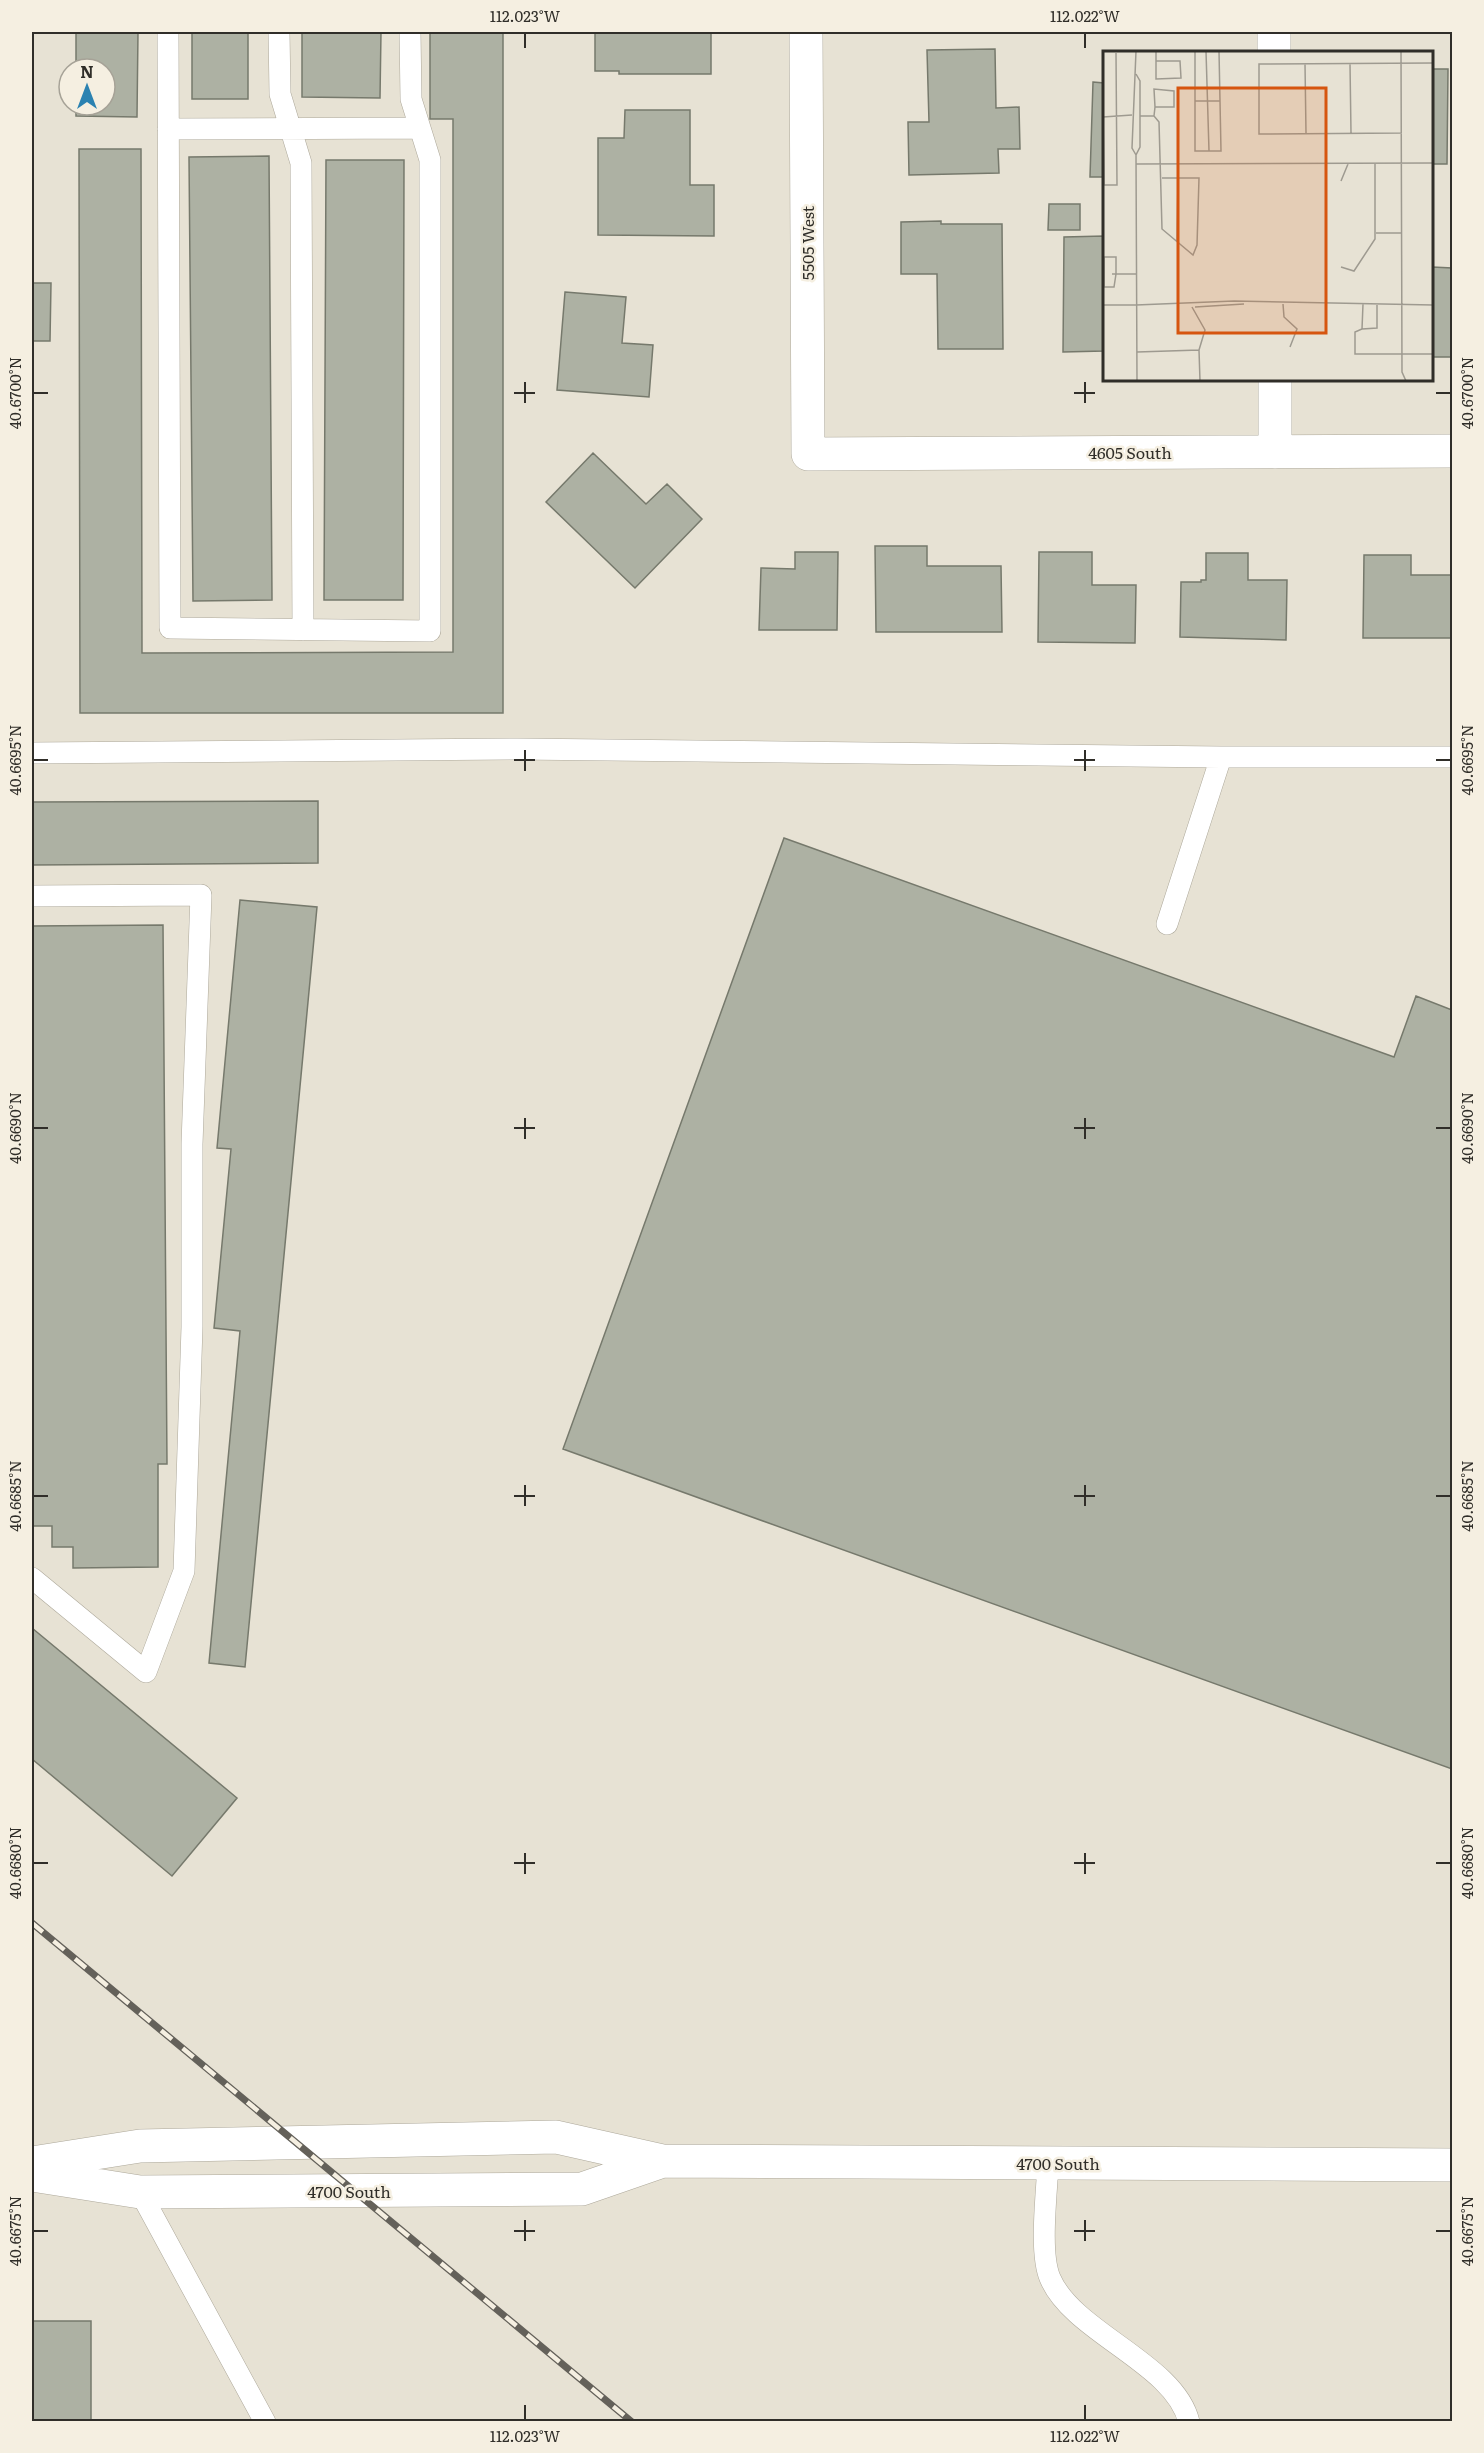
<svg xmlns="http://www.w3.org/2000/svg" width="1484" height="2453" viewBox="0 0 1484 2453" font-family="Literata,serif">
  <rect width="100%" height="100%" fill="#e7e2d4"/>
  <path fill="#adb1a3" stroke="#76796c" stroke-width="1.5" d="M76,32H138L137,117L76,116V105H105V69H76Z
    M192,32H248V99H192Z
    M302,32H381L380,98L302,97Z
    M430,32H503V713H80L79,149H141L142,653L453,652V119H430Z
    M595,32H711V74H619V71H595Z
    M995,49L996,108L1019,107L1020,149H998L999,173L909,175L908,122H929L927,50Z
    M1432,69H1448L1447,164H1432Z
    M1093,82L1104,83V177H1090Z
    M625,110H690V185H714V236L598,235V138H624Z
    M269,156L272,600L193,601L189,157Z
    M326,160H404L403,600H324Z
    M1049,204H1080V230H1048Z
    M941,221V224H1002L1003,349H938L937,274H901V222Z
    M1104,236V351L1063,352L1064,237Z
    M1432,267L1452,268V357H1432Z
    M32,283H51L50,341H32Z
    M565,292L626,297L622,343L653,345L649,397L557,390Z
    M593,453L646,504L667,484L702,519L635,588L546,502Z
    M875,546H927V566H1001L1002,632H876Z
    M795,552H838L837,630H759L761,568L795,569Z
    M1039,552H1092V585H1136L1135,643L1038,642Z
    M1206,553H1248V580H1287L1286,640L1180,637L1181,582H1201V580H1206Z
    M1364,555H1411V575H1452V638H1363Z
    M318,801V863L32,865V802Z
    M784,838L1394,1057L1416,996L1452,1010V1769L563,1449Z
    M240,900L317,907L245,1667L209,1663L240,1331L214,1328L231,1149L217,1148Z
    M163,925L167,1464H158V1567L73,1568V1547H52V1526H32V926Z
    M32,1628L237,1798L172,1876L32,1759Z
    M32,2321H91V2422H32Z"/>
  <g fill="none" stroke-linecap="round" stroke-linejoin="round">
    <defs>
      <path id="lane" d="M168,32L170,628L430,631V160L411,99L410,32
        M279,32L280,94L301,163L303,630
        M168,129L420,128
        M32,753L518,749L1221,757H1452
        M32,896L201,895L192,1144V1327L184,1571L146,1672L32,1578
        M1167,924L1221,757
        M1048,2163C1047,2192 1039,2252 1050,2278C1073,2333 1175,2363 1189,2422
        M140,2192L265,2422"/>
      <path id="street" d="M806,32L808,454L1452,451
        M1274,32V52
        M1275,380V452"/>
      <path id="secondary" d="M32,2163L140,2146L556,2137L663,2161L1452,2165
        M32,2175L140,2192L582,2189L663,2161"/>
    </defs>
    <use href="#lane" stroke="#ada89a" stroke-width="22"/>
    <use href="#street" stroke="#ada89a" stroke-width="34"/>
    <use href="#secondary" stroke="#ada89a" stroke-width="34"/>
    <use href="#lane" stroke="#fff" stroke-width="21"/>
    <use href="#street" stroke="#fff" stroke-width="33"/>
    <use href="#secondary" stroke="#fff" stroke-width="33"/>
    <defs>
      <path id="rail" d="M32,1923L632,2422"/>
    </defs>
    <use href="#rail" stroke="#64615a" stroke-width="7"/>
    <use href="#rail" stroke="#f5efe1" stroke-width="4.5" stroke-dasharray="14" stroke-linecap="butt"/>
  </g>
  <path fill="none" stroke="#302e29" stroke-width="2" d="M525,33V48M1085,33V48M525,382V403M1085,382V403M33,393H48M514,393H535M1074,393H1095M1436,393H1451M525,750V771M1085,750V771M33,760H48M514,760H535M1074,760H1095M1436,760H1451M525,1118V1139M1085,1118V1139M33,1128H48M514,1128H535M1074,1128H1095M1436,1128H1451M525,1485V1506M1085,1485V1506M33,1496H48M514,1496H535M1074,1496H1095M1436,1496H1451M525,1853V1874M1085,1853V1874M33,1863H48M514,1863H535M1074,1863H1095M1436,1863H1451M525,2220V2241M1085,2220V2241M33,2231H48M514,2231H535M1074,2231H1095M1436,2231H1451M525,2405V2420M1085,2405V2420"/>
  <g text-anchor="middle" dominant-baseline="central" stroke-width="5" stroke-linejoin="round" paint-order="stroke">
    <g font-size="16" fill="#302e29" stroke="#f5efe1">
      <text transform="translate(807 243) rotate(-90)">5505 West</text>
      <text x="1130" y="452">4605 South</text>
      <text x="1058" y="2163">4700 South</text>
      <text x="349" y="2191">4700 South</text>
    </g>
  </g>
  <g transform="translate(1103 51)">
    <rect width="330" height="330" fill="#e7e2d4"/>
    <path fill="none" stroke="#9e9a90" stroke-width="1.5" d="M33,0L29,97L33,104M53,0V28L78,27L77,10H53M92,0V100H118L116,0M103,0L106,100M298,0L299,321L303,330M202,13L203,82M247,13L248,82M33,23L37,30V96L33,104L34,330M92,50H117M0,56L1,134H14L13,2M37,65H51L56,71L59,178L90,204L94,194L96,127H59M51,65L52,56H71V40L51,38L52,56M0,66L29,64M299,82L156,83V13L330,12M33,113L330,112M238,130L245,113M273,182H299M74,191L75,127M238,216L251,220L272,188V113M9,223H13L11,236H1V206H13V223H33M180,253L181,266L194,278L187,296M260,253L259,278L252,281V303H330M0,254H33M33,254L131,250L330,254M92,256L141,253M259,278L274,277V254M96,299L97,330M34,301L96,299L102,279L89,256"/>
    <path fill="#d6550f" fill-opacity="0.15" stroke="#d6550f" stroke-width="3" d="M75,37H223V282H75Z"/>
    <rect width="330" height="330" fill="none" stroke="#302e29" stroke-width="3"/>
  </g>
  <rect width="1484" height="2453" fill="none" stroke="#f5efe1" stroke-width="66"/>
  <g transform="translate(87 87)"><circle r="28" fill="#f5efe1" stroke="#a6a297" stroke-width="1.5"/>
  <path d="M0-4.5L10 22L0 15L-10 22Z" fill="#2b82b1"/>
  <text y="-9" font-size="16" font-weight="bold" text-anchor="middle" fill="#302e29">N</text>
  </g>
  <rect x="33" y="33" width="1418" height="2387" fill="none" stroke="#302e29" stroke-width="2"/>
  <g font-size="15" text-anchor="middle" fill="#302e29">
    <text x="525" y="22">112.023°W</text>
    <text x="1085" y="22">112.022°W</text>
    <text transform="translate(16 393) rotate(-90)" y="5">40.6700°N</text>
    <text transform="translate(1468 393) rotate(-90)" y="5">40.6700°N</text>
    <text transform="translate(16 760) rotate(-90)" y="5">40.6695°N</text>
    <text transform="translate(1468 760) rotate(-90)" y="5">40.6695°N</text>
    <text transform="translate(16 1128) rotate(-90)" y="5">40.6690°N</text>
    <text transform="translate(1468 1128) rotate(-90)" y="5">40.6690°N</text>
    <text transform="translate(16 1496) rotate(-90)" y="5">40.6685°N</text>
    <text transform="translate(1468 1496) rotate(-90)" y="5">40.6685°N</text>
    <text transform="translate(16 1863) rotate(-90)" y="5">40.6680°N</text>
    <text transform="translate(1468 1863) rotate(-90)" y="5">40.6680°N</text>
    <text transform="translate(16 2231) rotate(-90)" y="5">40.6675°N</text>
    <text transform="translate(1468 2231) rotate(-90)" y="5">40.6675°N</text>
    <text x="525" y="2442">112.023°W</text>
    <text x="1085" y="2442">112.022°W</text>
  </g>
</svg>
